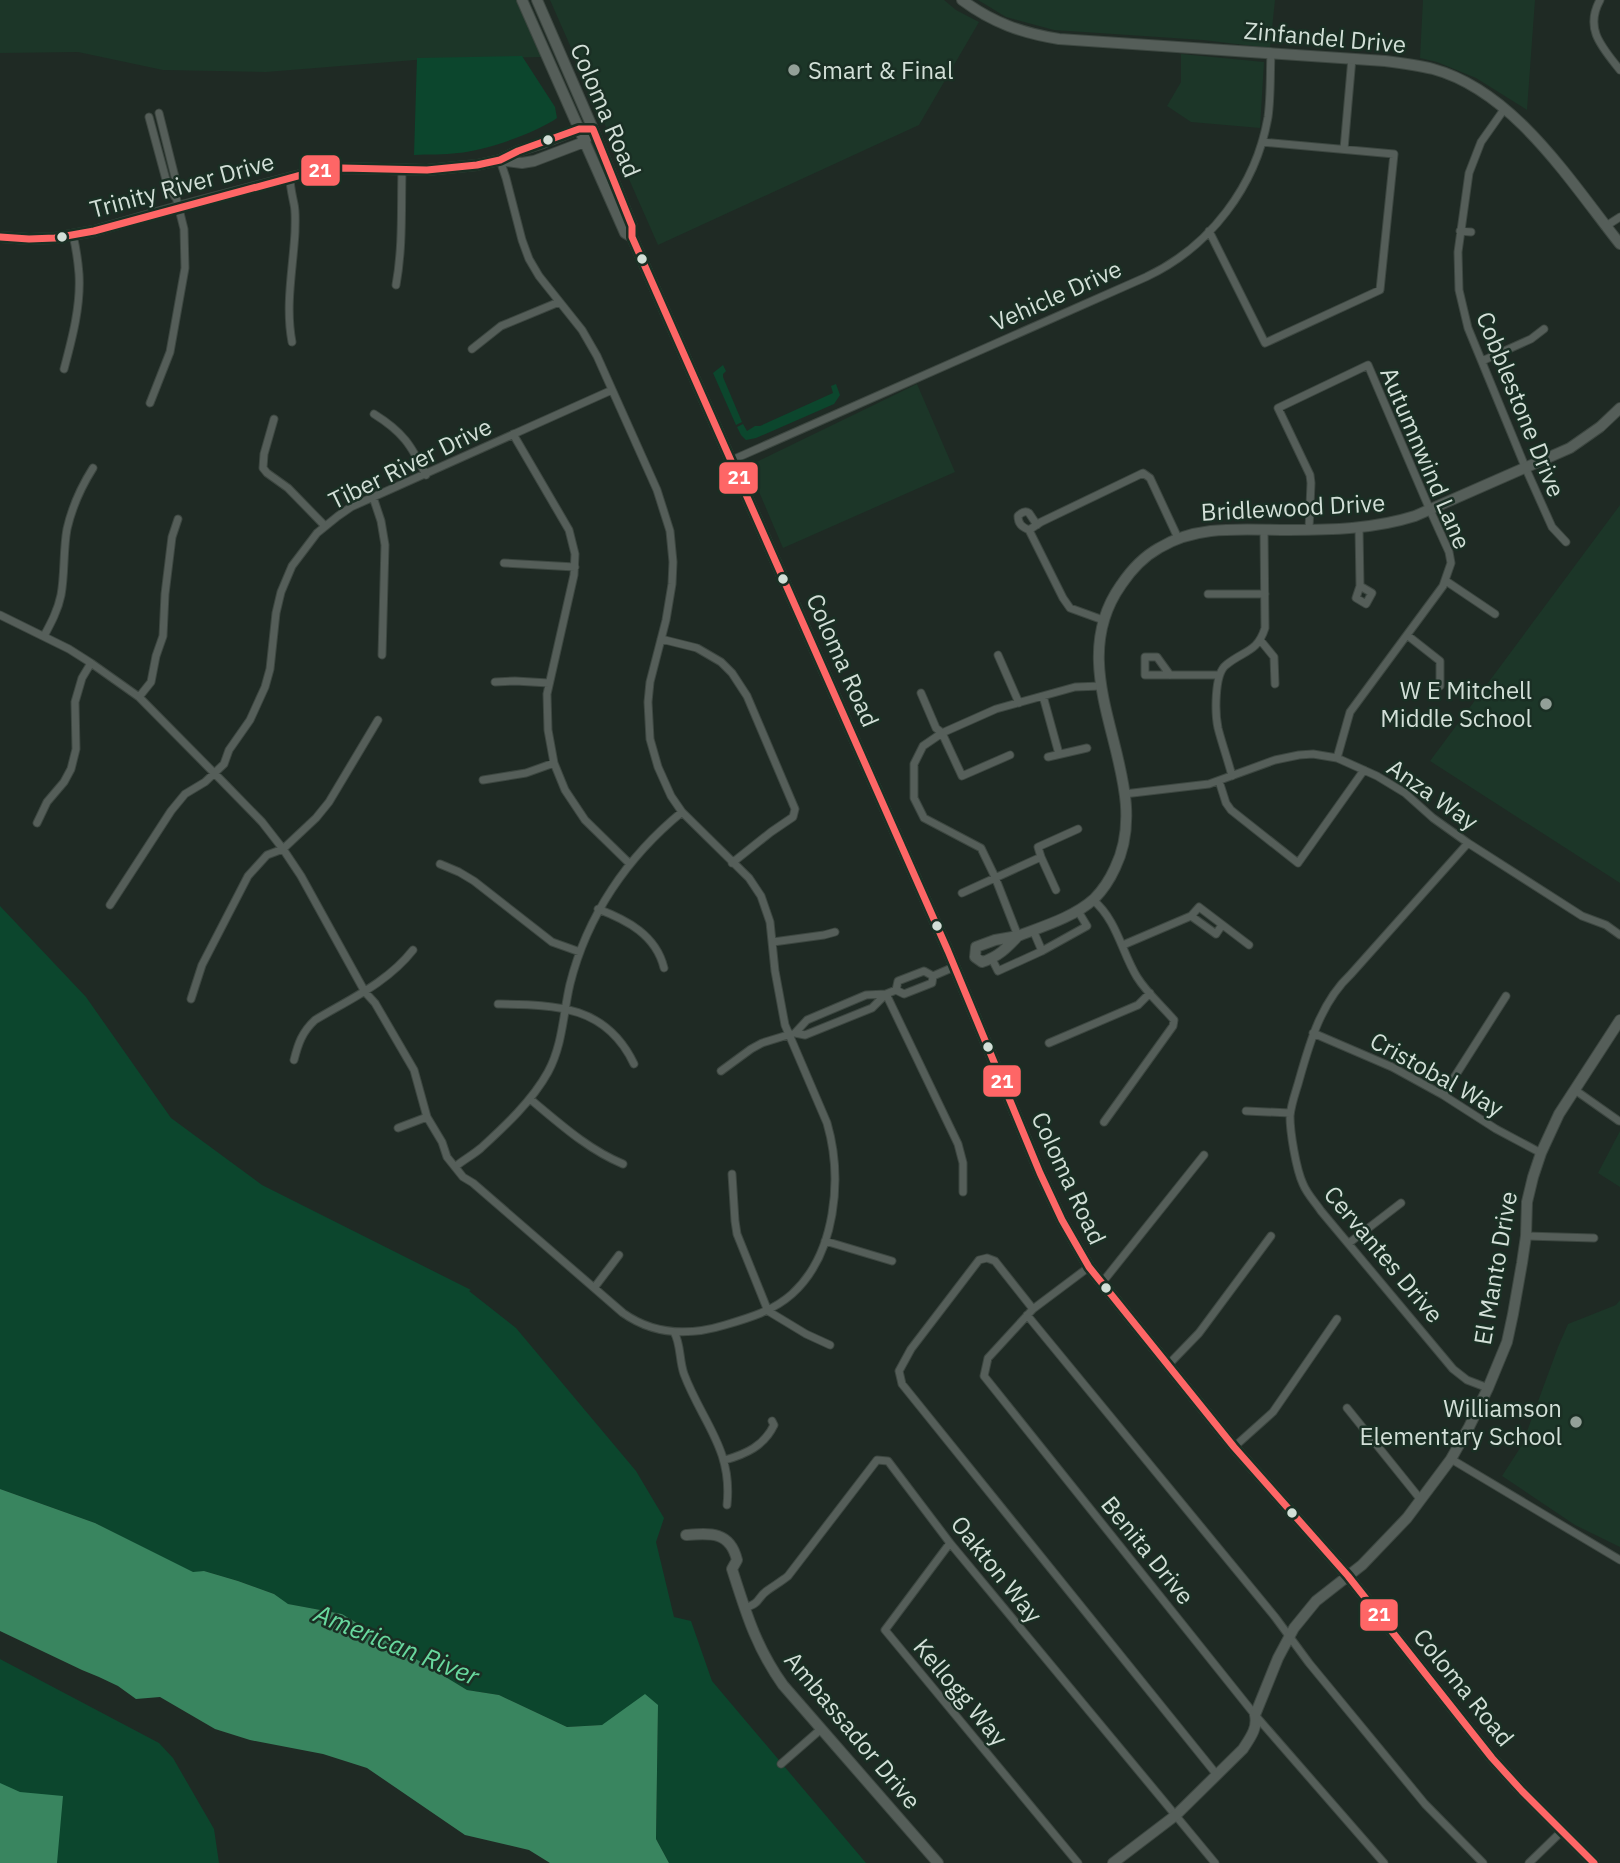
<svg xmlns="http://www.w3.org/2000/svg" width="1620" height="1863" viewBox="0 0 1620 1863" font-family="'IBM Plex Sans',sans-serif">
  <rect width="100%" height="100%" fill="#1f2a24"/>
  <path fill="#1c3628" d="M0,0H517L542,57L415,60L266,72L163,70L78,52L0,53Z
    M550,0H944L956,10L979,22L919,125L658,245Z
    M978,0H1275L1270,48L1203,40L1054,30L1006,17Z
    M1423,0H1535L1527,110L1476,78L1437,62L1420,58Z
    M1181,54L1264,62L1260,128L1191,122L1167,106L1181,82Z
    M917,384L955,472L783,548L748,466Z
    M1620,505V883L1430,761Z
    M1620,1131V1187L1598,1173Z
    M1620,1300V1547L1575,1525L1502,1476L1522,1445L1558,1347L1568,1324L1616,1305Z"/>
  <path fill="#0c462d" d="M522,56L555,107L557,118C536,133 484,151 458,153C444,155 429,154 414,155L417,58Z
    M723,365L726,371L723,374V377L742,422L736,425L713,373Z
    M836,384L840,395L834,404L756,438L746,440L741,435L737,427L743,424L747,431L755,426H760L833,393L831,386Z
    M0,906L86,997L171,1118L262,1185L471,1290L469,1291L516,1328L636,1471L664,1518L656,1542L674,1617L691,1621L712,1681L866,1863H669L656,1839L658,1705L602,1725L567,1727L499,1695L467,1690L342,1614L287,1604L274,1594L238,1581L204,1571L193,1573L95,1523L0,1489Z
    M0,1659L159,1743L173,1758L214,1829L219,1863H0Z"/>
  <path fill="#39855f" d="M0,1489L95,1523L193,1572L204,1571L238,1581L274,1594L288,1604L342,1614L467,1690L499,1695L567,1727L602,1725L645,1694L658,1705L656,1839L669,1863H550L529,1850L465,1835L367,1768L323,1754L250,1740L215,1729L160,1697L136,1699L118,1686L99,1677L82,1670L0,1631Z
    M0,1783L20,1792L63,1796L57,1863H0Z"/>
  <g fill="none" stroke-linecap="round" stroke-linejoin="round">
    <defs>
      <path id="street" d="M1600,0C1584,29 1602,47 1620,70
        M1505,108L1481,142L1469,173L1458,252L1459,290L1468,328L1526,469L1552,527L1566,542
        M149,117L168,187L175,197
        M1344,149L1352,58
        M290,177C290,187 292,194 294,204C296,213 295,223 295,232C293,269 285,305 292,342
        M1606,226L1620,217
        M1209,231L1265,343L1380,290L1394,154L1262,142
        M1460,231L1471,232
        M396,285C403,247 401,208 402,170
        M472,349L501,326L559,302
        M1482,361L1531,339L1544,329
        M64,369C72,339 81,306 79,274C78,261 76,248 73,235
        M150,403L170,352L185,268L184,229L176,197L177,185L159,113
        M374,414C403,432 411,445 426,475
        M274,419L264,454L263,468L267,473L288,488L325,526
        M513,434L569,530L575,554L574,575L547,694L548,730L554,763L565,790L585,820L630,864
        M732,460L1146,277C1210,247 1256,186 1268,117C1271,96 1270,74 1271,52
        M373,497L381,521L385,545L382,655
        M1359,528L1360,586L1356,598L1366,604L1372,593L1360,586
        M1309,529L1311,483L1310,475L1278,408L1368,365L1430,510L1449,552L1451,563L1443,586L1350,712L1337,758
        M1029,530C1022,527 1018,524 1018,516C1021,513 1025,510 1029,513L1037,525
        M504,563L575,567
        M1446,581L1495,614
        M1208,594H1265
        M0,615L69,649L91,663L139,697L223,782L262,822L283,849L301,876L365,992L375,1003L414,1070L427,1117L442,1142L447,1157L463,1177L473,1183L623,1313C654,1335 689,1336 725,1325C749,1318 773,1311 792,1294C836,1254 843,1178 827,1123L785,1025L775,971L770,922L761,896L749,878L682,812L671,796L658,767L650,739L648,702L650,682L666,620L672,584L673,562L670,531L657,490L597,356L582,330L539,276L529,259L522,240L506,178L500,160
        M1103,620L1070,608L1063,598L1029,530L1041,522L1143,473L1150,478L1178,538
        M1407,635L1440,661V686
        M44,636C51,623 58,610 61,595C65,573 63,551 67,529C72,507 81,487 93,468
        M661,639L697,648L721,662L732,673L747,696L795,809L793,817L771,832L732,863
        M1261,641L1274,657L1275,684
        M998,655L1019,703
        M1170,675L1157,657H1145V675H1219
        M495,682L515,681L549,683
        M921,693L936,728L942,733L962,776L1010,755
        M1043,696L1059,754
        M139,697L151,682L156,656L163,636L165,594L172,537L178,519
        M1048,757L1087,748
        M1232,776C1228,760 1222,744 1218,728C1215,714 1214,674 1226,665C1244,650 1257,653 1265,628L1264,529
        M483,780L526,773L554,763
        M1219,781L1226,803L1231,810L1298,863L1364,770
        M1124,794L1209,784L1275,760L1299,755L1313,754L1337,758L1377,776L1405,793L1433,818L1468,843L1582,916L1606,925L1620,935
        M37,823L47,802L64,782L71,769L76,749L75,702L82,678L91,663
        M1468,843L1351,974C1320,1003 1309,1045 1298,1084C1295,1094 1291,1105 1290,1116C1290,1132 1296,1169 1303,1184C1307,1194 1315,1202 1321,1211L1453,1369L1467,1380L1488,1388
        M1041,857L1056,890
        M440,864L459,872L474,881L552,942L580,952
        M962,893L1041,857L1038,847L1078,829
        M1093,900C1117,920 1122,953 1137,977C1147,993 1162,1006 1174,1020L1173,1026L1104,1122
        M110,905L171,811L185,794L205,782L224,764L229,750L250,720L265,687L270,669L276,613L281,592L292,566L317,533L338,516L351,507L612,390
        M598,909C627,920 656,935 664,968
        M1191,916L1216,934L1222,925
        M1033,930L1042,951
        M1018,936L995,877L981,848L924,818L914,798V764L923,746L942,733L996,709L1075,687L1101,686
        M773,942L824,935L835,932
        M1123,945L1191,916L1199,907L1249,945
        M992,959L998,971L1042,951L1087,926L1078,911
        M954,967L933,976L932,983L904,994L896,990L886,994L958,1144L963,1163V1192
        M896,990L898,981L924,971L933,976
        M886,994L872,1008L805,1035L795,1033L807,1020L866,995Z
        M191,999L202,965L248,876L267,855L283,849L316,818L329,802L378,720
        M498,1004C556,1005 606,1005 634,1064
        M1313,1033L1392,1067L1443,1095L1496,1129L1541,1153
        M1049,1043L1138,1005L1150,993
        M294,1060C298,1044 302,1032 315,1020C350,999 387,983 413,950
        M721,1071L751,1049L762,1043L791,1034
        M1575,1090L1619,1121
        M1443,1095L1506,996
        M530,1099C559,1123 587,1149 623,1164
        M1246,1111L1290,1113
        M398,1128L427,1117
        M455,1167C463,1160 473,1155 481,1148C505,1126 532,1101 548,1072C563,1044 563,1014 570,984C587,916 627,857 682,812
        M732,1174L735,1221L737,1234L768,1311L806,1334L830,1345
        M1526,1236L1594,1238
        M825,1241L892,1261
        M1349,1243L1401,1203
        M1089,1267L1033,1309L988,1358L984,1376L1255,1715L1384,1863
        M1101,1284L1204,1155
        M594,1288L619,1255
        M1033,1309L995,1261L987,1258L979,1260L911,1349L899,1371L902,1384L1217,1775
        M1027,1315L1275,1617L1309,1663L1425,1804L1483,1863
        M674,1332C681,1344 679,1360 684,1374C702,1422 733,1449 727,1505
        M1169,1364L1199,1333L1271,1236
        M1347,1408L1421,1500
        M1234,1447L1273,1412L1337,1319
        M1451,1459L1620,1560
        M725,1460C746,1454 764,1446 774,1425L772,1421
        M950,1543L885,1630L1078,1863
        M744,1608C762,1603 756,1598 768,1590C775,1585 782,1581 788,1576L877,1460L888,1461L950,1543L1215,1863
        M781,1764L821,1729
        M1529,1863L1562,1831"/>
      <path id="secondary" d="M522,0L625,233L632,237
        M537,0L593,129L632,226V237L948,951L1040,1173L1062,1220L1089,1267L1234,1447L1348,1576L1492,1758L1522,1791L1594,1863
        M962,0C993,23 1022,33 1059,39L1385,61C1401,63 1417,65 1433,69C1514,91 1570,181 1620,244
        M500,160L522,163L534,161L584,142L588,136
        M0,237L29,239L55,238L94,231L178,207L316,171L342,168L427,170L477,165L500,160L518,151L543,143L579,129H593
        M1018,936C1044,926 1074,917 1094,899C1103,890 1110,879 1115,868C1159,778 1056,677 1121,585C1131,570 1143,557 1159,548C1198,524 1244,530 1289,530C1331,530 1374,529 1415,516L1570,448L1600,427L1620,408
        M1018,936C1007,948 998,957 982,962L975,957L976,947L995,940Z
        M686,1535C710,1533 730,1531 737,1560L732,1569C746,1613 756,1647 783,1685L938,1863
        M1113,1863L1176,1815L1243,1749C1250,1738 1258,1728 1255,1715L1278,1658L1294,1628L1316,1601L1362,1565L1407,1518L1451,1459L1469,1427L1488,1388L1507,1342L1513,1314L1522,1263L1526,1236L1527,1202L1533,1177L1541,1153L1559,1114L1620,1020"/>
    </defs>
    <use href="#street" stroke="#3d4741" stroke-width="9"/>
    <use href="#secondary" stroke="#3d4741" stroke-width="12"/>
    <use href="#street" stroke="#555e59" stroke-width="7"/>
    <use href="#secondary" stroke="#555e59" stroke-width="10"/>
    <defs>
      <path id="bus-1" d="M0,237L29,239L55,238L94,231L316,171L342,168L427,170L477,165L500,160L518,151L579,129H593L632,226V237L948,951L1040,1173L1062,1220L1089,1267L1234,1447L1348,1576L1492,1758L1522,1791L1594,1863"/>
    </defs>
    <use href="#bus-1" stroke="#1a2f24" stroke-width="12"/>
    <use href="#bus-1" stroke="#fe6666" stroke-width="7"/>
  </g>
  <g fill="#93a098" stroke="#1a2f24" stroke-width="2.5">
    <circle cx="794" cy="70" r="7"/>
    <circle cx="1546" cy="704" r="7"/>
    <circle cx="1576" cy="1422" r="7"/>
  </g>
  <g fill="#d2dfd7" stroke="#1a2f24" stroke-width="2.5">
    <circle cx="548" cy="140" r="6"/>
    <circle cx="62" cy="237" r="6"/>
    <circle cx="642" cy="259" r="6"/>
    <circle cx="783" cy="579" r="6"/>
    <circle cx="937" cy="926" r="6"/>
    <circle cx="988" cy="1047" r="6"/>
    <circle cx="1106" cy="1288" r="6"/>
    <circle cx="1292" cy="1513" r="6"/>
  </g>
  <g text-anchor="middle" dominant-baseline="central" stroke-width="5" stroke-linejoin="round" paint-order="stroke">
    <g font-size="24" fill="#d2dfd7" stroke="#1a2f24">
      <text transform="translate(1325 37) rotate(5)">Zinfandel Drive</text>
      <text transform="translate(606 110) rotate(67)">Coloma Road</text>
      <text transform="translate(182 185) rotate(-15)">Trinity River Drive</text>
      <text transform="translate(1056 295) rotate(-24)">Vehicle Drive</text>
      <text transform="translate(1521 404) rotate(68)">Cobblestone Drive</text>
      <text transform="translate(1426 458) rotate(67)">Autumnwind Lane</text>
      <text transform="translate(410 463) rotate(-26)">Tiber River Drive</text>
      <text transform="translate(1293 507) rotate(-3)">Bridlewood Drive</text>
      <text transform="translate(843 660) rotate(66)">Coloma Road</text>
      <text transform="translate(1433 794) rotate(35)">Anza Way</text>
      <text transform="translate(1437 1074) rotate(29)">Cristobal Way</text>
      <text transform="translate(1069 1178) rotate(65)">Coloma Road</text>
      <text transform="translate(1384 1254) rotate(50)">Cervantes Drive</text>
      <text transform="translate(1495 1268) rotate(-80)">El Manto Drive</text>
      <text transform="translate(1148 1550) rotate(51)">Benita Drive</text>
      <text transform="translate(997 1569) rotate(51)">Oakton Way</text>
      <text transform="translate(1464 1687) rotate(51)">Coloma Road</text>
      <text transform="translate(961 1692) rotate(50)">Kellogg Way</text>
      <text transform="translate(853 1730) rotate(50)">Ambassador Drive</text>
    </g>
    <g font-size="24" fill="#d2dfd7" stroke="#1a2f24" text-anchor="end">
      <text x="808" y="70" text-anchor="start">Smart &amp; Final</text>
      <text x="1532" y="690">W E Mitchell<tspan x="1532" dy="28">Middle School</tspan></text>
      <text x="1562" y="1408">Williamson<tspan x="1562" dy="28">Elementary School</tspan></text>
    </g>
    <g font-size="26" font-style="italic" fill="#68d89e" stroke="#1a2f24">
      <text transform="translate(397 1644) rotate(22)">American River</text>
    </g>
  </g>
  <g stroke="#1a2f24" stroke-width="2.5">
    <rect x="300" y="154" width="41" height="33" rx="7" fill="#fe6666"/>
    <rect x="718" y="461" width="41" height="34" rx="7" fill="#fe6666"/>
    <rect x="982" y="1064" width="40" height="34" rx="7" fill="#fe6666"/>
    <rect x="1359" y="1598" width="40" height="34" rx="7" fill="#fe6666"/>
  </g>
  <g font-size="19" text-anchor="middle" font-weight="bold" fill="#fff">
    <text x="320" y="177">21</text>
    <text x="739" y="484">21</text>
    <text x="1002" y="1088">21</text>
    <text x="1379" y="1621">21</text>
  </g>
</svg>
